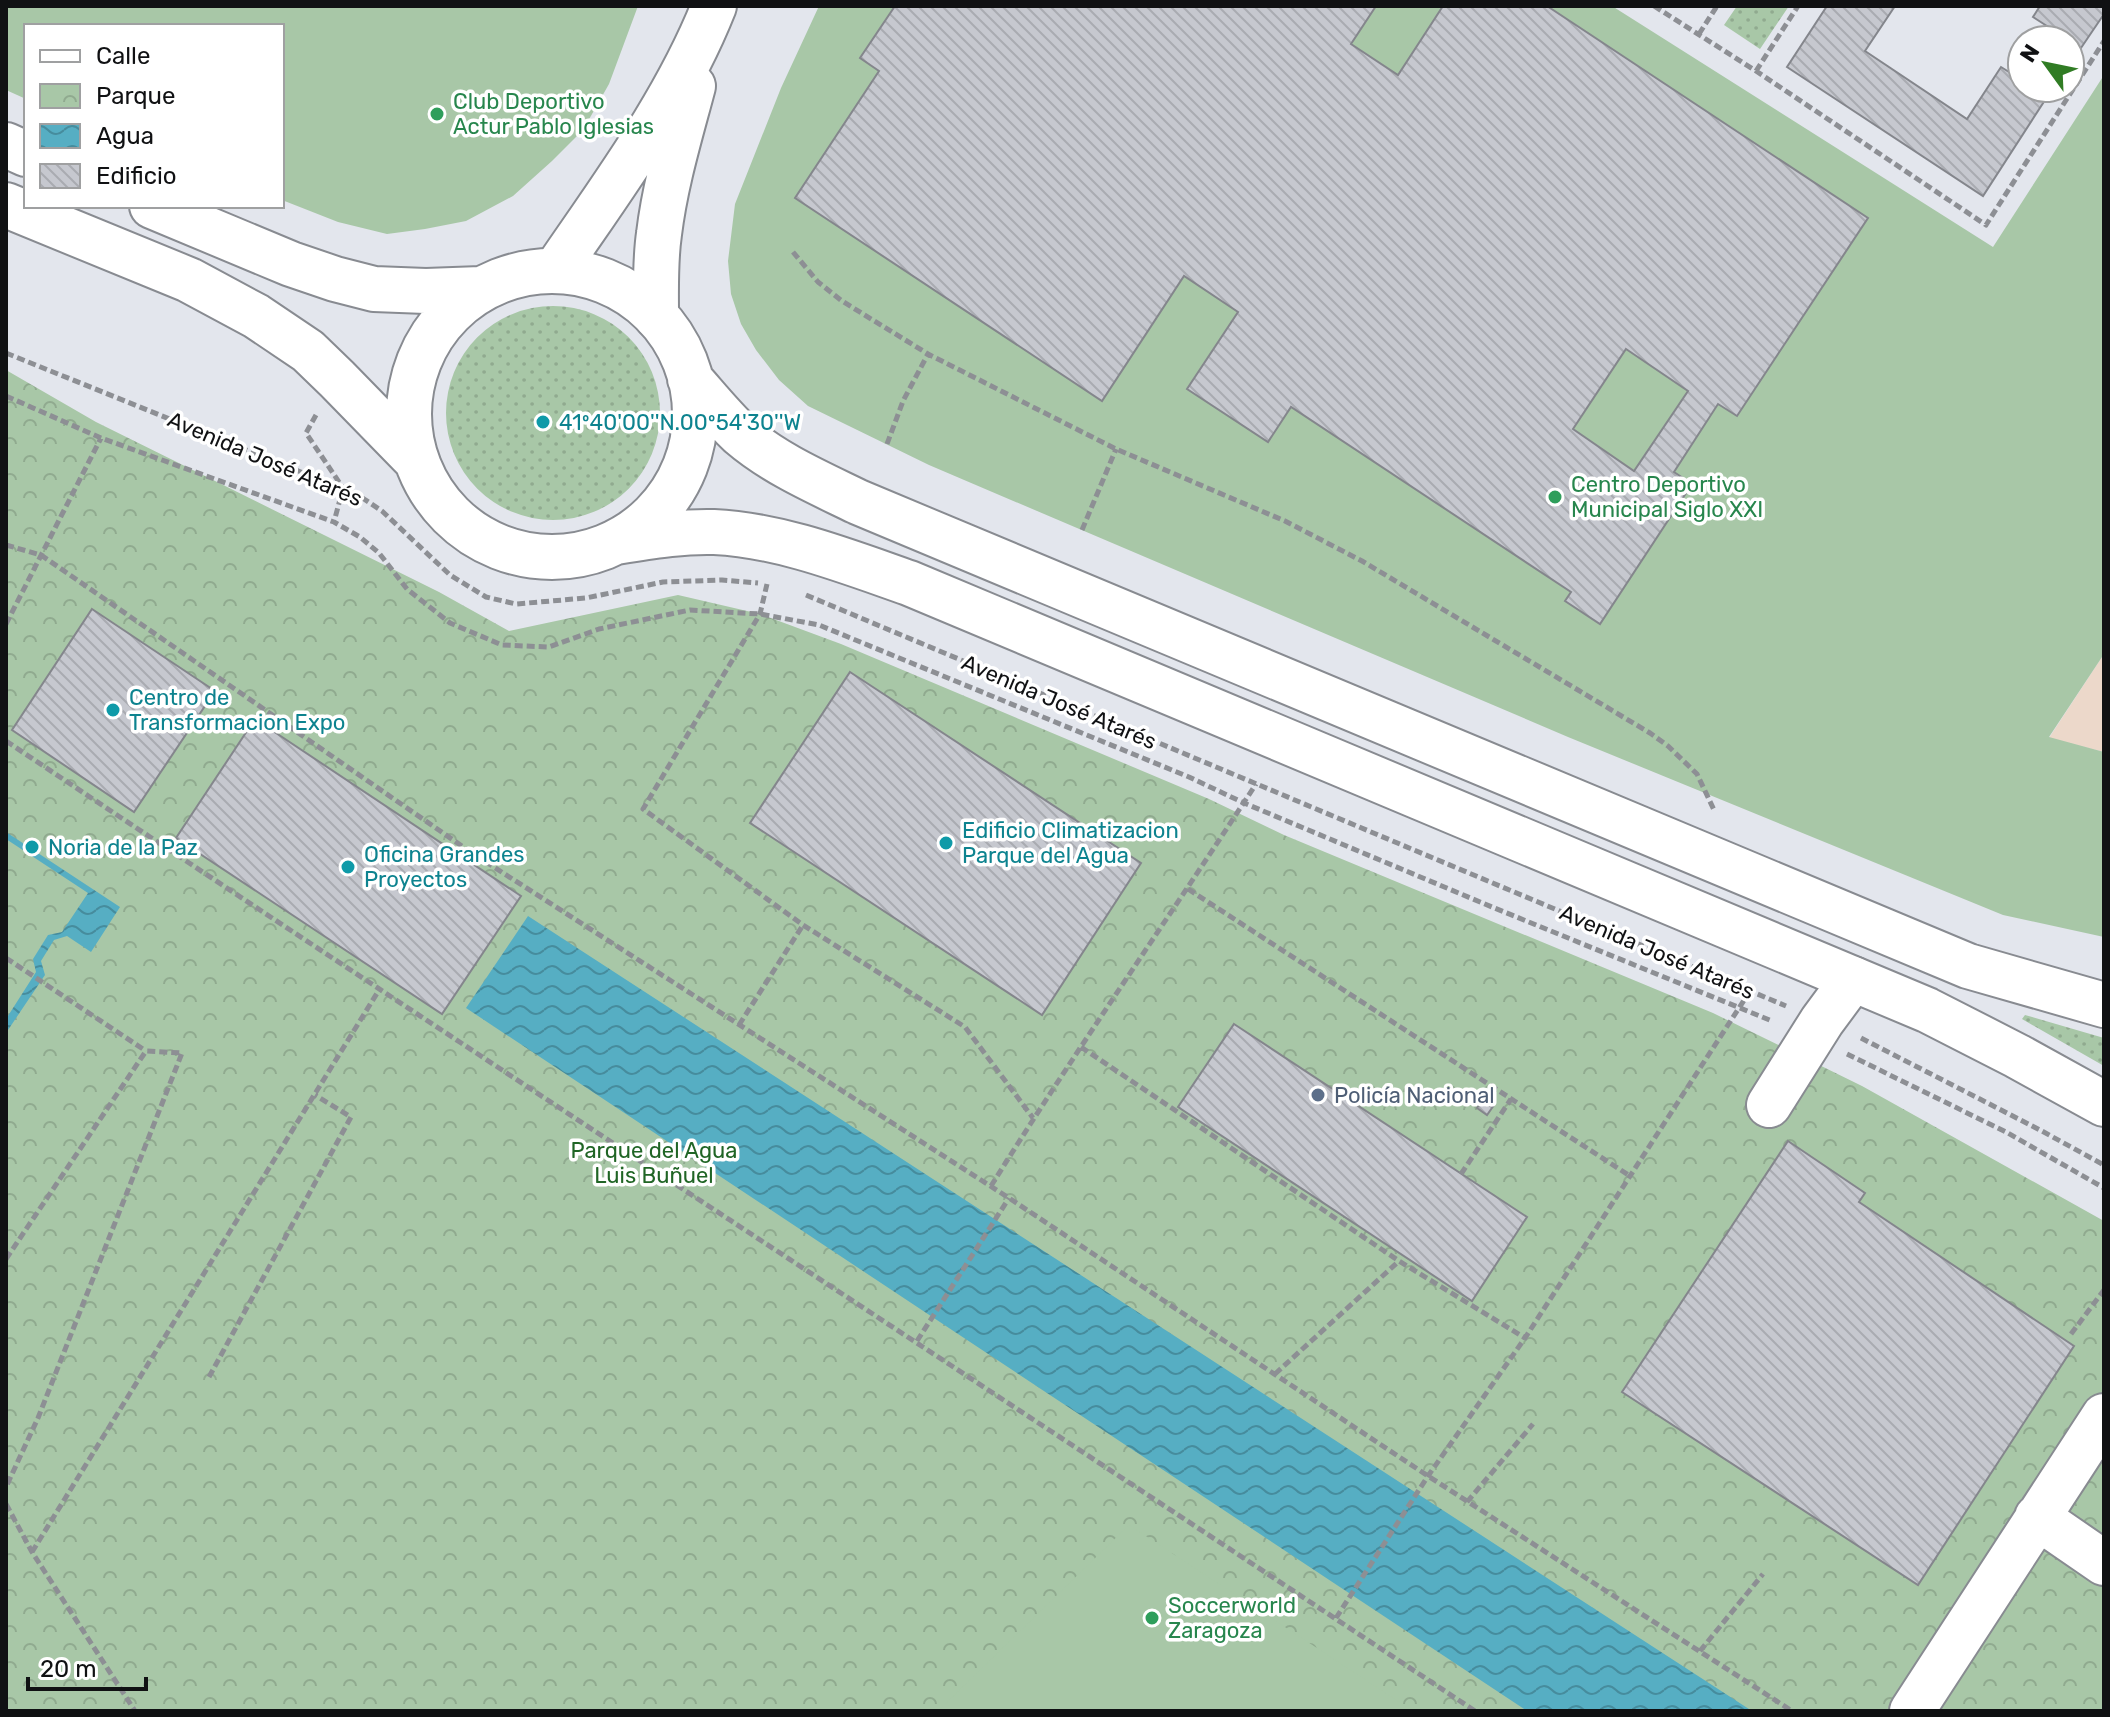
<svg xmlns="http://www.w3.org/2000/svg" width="2110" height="1717" viewBox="0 0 2110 1717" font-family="Rubik,sans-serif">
  <defs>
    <pattern id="grass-dots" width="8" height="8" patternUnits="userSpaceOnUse" patternTransform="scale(2)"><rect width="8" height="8" fill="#a8c7a7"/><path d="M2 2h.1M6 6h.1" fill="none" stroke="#90aa8f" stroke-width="1.8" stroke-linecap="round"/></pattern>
    <pattern id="park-crowns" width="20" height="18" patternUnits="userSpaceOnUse" patternTransform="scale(2)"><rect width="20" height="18" fill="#a8c7a7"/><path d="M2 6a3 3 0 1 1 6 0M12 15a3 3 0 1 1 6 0" fill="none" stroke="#90aa8f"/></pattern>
    <pattern id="water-waves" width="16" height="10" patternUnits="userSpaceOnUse" patternTransform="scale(2)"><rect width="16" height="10" fill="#56aec3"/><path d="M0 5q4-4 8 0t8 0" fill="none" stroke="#468c9d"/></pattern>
    <pattern id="building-back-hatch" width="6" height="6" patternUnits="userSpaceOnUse" patternTransform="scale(2)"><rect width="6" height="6" fill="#c6c8cf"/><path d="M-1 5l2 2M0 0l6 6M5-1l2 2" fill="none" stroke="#a9abb1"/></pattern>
  </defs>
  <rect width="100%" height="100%" fill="#e3e6ed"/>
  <path fill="#ecd8ca" d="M2104,654V752L2049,738Z"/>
  <path fill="url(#grass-dots)" d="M1737,6H1789L1760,49L1724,25Z
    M446 413a107 107 0 1 1 214 0a107 107 0 1 1-214 0Z
    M2025,1015L2104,1038V1066L2022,1019Z"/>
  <path fill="url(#park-crowns)" d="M6,370L96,422L439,592L509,631L678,595L760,614L841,644L1209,799L1284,835L1713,1013L1862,1086L2104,1221V1711H6Z"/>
  <path fill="#a8c7a7" d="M6,6H638L609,84L583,130L552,161L513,196L466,221L425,229L387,234L338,222L282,200V26H26V99L6,90Z
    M819,6H1612L1993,247L2104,75V654L2049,737L2104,752V937L2003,915L1568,737L929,465L808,406L779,380L756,350L741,324L731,294L728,261L735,204L781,88Z
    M1129,1525L1413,1711H938Z"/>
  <path fill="url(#water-waves)" d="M6,832L120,907L91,952L67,936L54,940L41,961L45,975L6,1033V1019L36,972L33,959L48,935L62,932L88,893L6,839Z
    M528,916L1752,1711H1527L466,1008Z"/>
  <path fill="url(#building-back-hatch)" stroke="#84868c" stroke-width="2" fill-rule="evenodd" d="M895,6H1376L1351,44L1398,75L1443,6H1547L1868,218L1737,416L1718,404L1674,472L1692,484L1600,624L1565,601L1571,592L1291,407L1268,442L1187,389L1238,312L1184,276L1102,401L795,198L879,71L860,58ZM1626,349L1688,391L1634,471L1573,429Z
    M1827,6H1895L1865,51L1967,119L2001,67L2022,80V88H2034L2047,97L1983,196L1787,67Z
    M2040,6H2104V14L2081,48L2033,17Z
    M92,609L215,691L134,812L12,730Z
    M850,672L1141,863L1042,1015L750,823Z
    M255,719L521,896L442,1014L176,838Z
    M1234,1024L1527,1217L1472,1301L1178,1107Z
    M1483,1098L1494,1105L1487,1115L1477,1108Z
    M1788,1141L1865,1193L1859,1202L2074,1346L1918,1585L1622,1392Z"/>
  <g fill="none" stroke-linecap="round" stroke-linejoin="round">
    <defs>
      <path id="minor" d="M555,271C613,186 676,102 714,6
        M656,316C656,288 655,261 659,234C665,184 680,135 693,86
        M1769,1105L1822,1021L1853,979
        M2037,1517L2104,1563
        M1912,1711L2104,1416"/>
      <path id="major" d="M6,145L26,154
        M6,205L189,280L256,316L308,351L337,379L416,460
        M152,206L291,264L335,279L374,289L426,291L481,289
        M409 414a143 143 0 1 1 286 0a143 143 0 1 1-286 0Z
        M690,379C706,397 722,417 740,434C775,464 817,482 858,502L1968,966L2104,1005
        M616,542C648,537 681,531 714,532C780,535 846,561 909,583L1927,1010L2017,1056L2104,1104"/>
    </defs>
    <use href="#minor" stroke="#888b91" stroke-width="48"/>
    <use href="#major" stroke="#888b91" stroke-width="48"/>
    <path stroke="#8d8f94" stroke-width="5" stroke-dasharray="8 4" stroke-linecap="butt" d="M1654,6L1756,71L1986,225L2104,41
      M1699,34L1717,6
      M1756,71L1798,6
      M793,252L818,282L842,301L928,354L1116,449L1285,521L1362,561L1650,733L1668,746L1697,774L1715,812
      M6,353L358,495L382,511L450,575L486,597L516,604L586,598L663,582L722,580L758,583
      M6,396L101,438L334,522L360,537L379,553L407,589L450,623L502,645L549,647L599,629L690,610L760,614L819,625L1189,777L1244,803L1492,907L1772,1021
      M316,415L306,433L343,488L334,522
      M887,444L903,401L928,354
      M1082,530L1116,449
      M6,545L41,555L472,853L1009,1198L1428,1476L1792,1711
      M767,584L760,614L643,809L803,925L965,1027L1033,1118
      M806,595L1786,1006
      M6,624L101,438
      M6,741C494,1067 986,1387 1475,1711
      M1188,889L1630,1176
      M6,958L146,1051
      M739,1025L803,925
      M1861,1038L2040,1130L2104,1165
      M1081,1047L1399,1261L1525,1338
      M1847,1054L2006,1132L2104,1188
      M1461,1174L1511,1099
      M991,1186C1076,1050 1168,919 1256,784
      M6,1259L146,1051L182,1053L38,1418L6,1487
      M2071,1334L2104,1290
      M917,1341L1009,1198
      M1275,1374L1399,1261
      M209,1377L351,1117L315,1095
      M1467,1502L1533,1424
      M6,1504L32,1552L135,1711
      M32,1552L379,990
      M1336,1618L1428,1476L1525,1338L1750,991
      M1700,1651L1763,1574"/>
    <use href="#minor" stroke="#fff" stroke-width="44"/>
    <use href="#major" stroke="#fff" stroke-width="44"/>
  </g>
  <g fill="#2e9e5b" stroke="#fff" stroke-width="3">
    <circle cx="437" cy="114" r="8"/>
    <circle cx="1555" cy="497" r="8"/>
    <circle cx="1152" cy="1618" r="8"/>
  </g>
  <g fill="#0f9aa8" stroke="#fff" stroke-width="3">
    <circle cx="543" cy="422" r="8"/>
    <circle cx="113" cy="710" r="8"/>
    <circle cx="946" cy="843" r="8"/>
    <circle cx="32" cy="847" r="8"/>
    <circle cx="348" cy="867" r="8"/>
  </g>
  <circle fill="#5c6f8a" stroke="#fff" stroke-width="3" cx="1318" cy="1095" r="8"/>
  <g text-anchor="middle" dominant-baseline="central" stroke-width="7" stroke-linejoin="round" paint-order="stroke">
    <g font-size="22" fill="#27864d" stroke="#fff" text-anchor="start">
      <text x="453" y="101">Club Deportivo<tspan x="453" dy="25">Actur Pablo Iglesias</tspan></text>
      <text x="1571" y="484">Centro Deportivo<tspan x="1571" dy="25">Municipal Siglo XXI</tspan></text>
      <text x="1168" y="1605">Soccerworld<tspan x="1168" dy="25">Zaragoza</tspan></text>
    </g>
    <g font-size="22" fill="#0d838f" stroke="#fff" text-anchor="start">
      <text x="559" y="422">41º40'00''N.00º54'30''W</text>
      <text x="129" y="697">Centro de<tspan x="129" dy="25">Transformacion Expo</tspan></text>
      <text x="962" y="830">Edificio Climatizacion<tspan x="962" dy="25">Parque del Agua</tspan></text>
      <text x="48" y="847">Noria de la Paz</text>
      <text x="364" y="854">Oficina Grandes<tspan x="364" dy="25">Proyectos</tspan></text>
    </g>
    <g font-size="22" fill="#101113" stroke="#fff">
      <text transform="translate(265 459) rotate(23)">Avenida José Atarés</text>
      <text transform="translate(1059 702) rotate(23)">Avenida José Atarés</text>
      <text transform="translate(1657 952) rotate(23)">Avenida José Atarés</text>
    </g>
    <g font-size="22" fill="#4e5e75" stroke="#fff" text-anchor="start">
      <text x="1334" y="1095">Policía Nacional</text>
    </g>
    <g font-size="22" fill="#206525" stroke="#fff">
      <text x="654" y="1150">Parque del Agua<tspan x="654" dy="25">Luis Buñuel</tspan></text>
    </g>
  </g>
  <rect width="2110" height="1717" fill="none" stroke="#101113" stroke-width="16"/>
  <rect x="24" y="24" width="260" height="184" fill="#ffffff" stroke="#9fa0a1" stroke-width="2"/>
  <rect x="40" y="50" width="40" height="12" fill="#ffffff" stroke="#9fa0a1" stroke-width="2"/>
  <text x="96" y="64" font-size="24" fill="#101113">Calle</text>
  <rect x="40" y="84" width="40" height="24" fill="url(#park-crowns)" stroke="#9fa0a1" stroke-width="2"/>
  <text x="96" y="104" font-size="24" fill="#101113">Parque</text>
  <rect x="40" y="124" width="40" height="24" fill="url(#water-waves)" stroke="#9fa0a1" stroke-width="2"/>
  <text x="96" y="144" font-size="24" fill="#101113">Agua</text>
  <rect x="40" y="164" width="40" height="24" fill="url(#building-back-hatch)" stroke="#9fa0a1" stroke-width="2"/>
  <text x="96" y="184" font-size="24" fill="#101113">Edificio</text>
  <g transform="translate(2046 64) rotate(303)"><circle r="38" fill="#ffffff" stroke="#9fa0a1" stroke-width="2"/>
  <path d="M0-6L14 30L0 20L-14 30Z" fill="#307c24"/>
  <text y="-12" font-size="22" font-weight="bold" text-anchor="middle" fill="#101113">N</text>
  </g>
  <path d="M28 1677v12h118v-12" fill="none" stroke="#101113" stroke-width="4"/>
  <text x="40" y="1677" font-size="24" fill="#101113" stroke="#ffffff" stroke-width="6" paint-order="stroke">20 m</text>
</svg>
